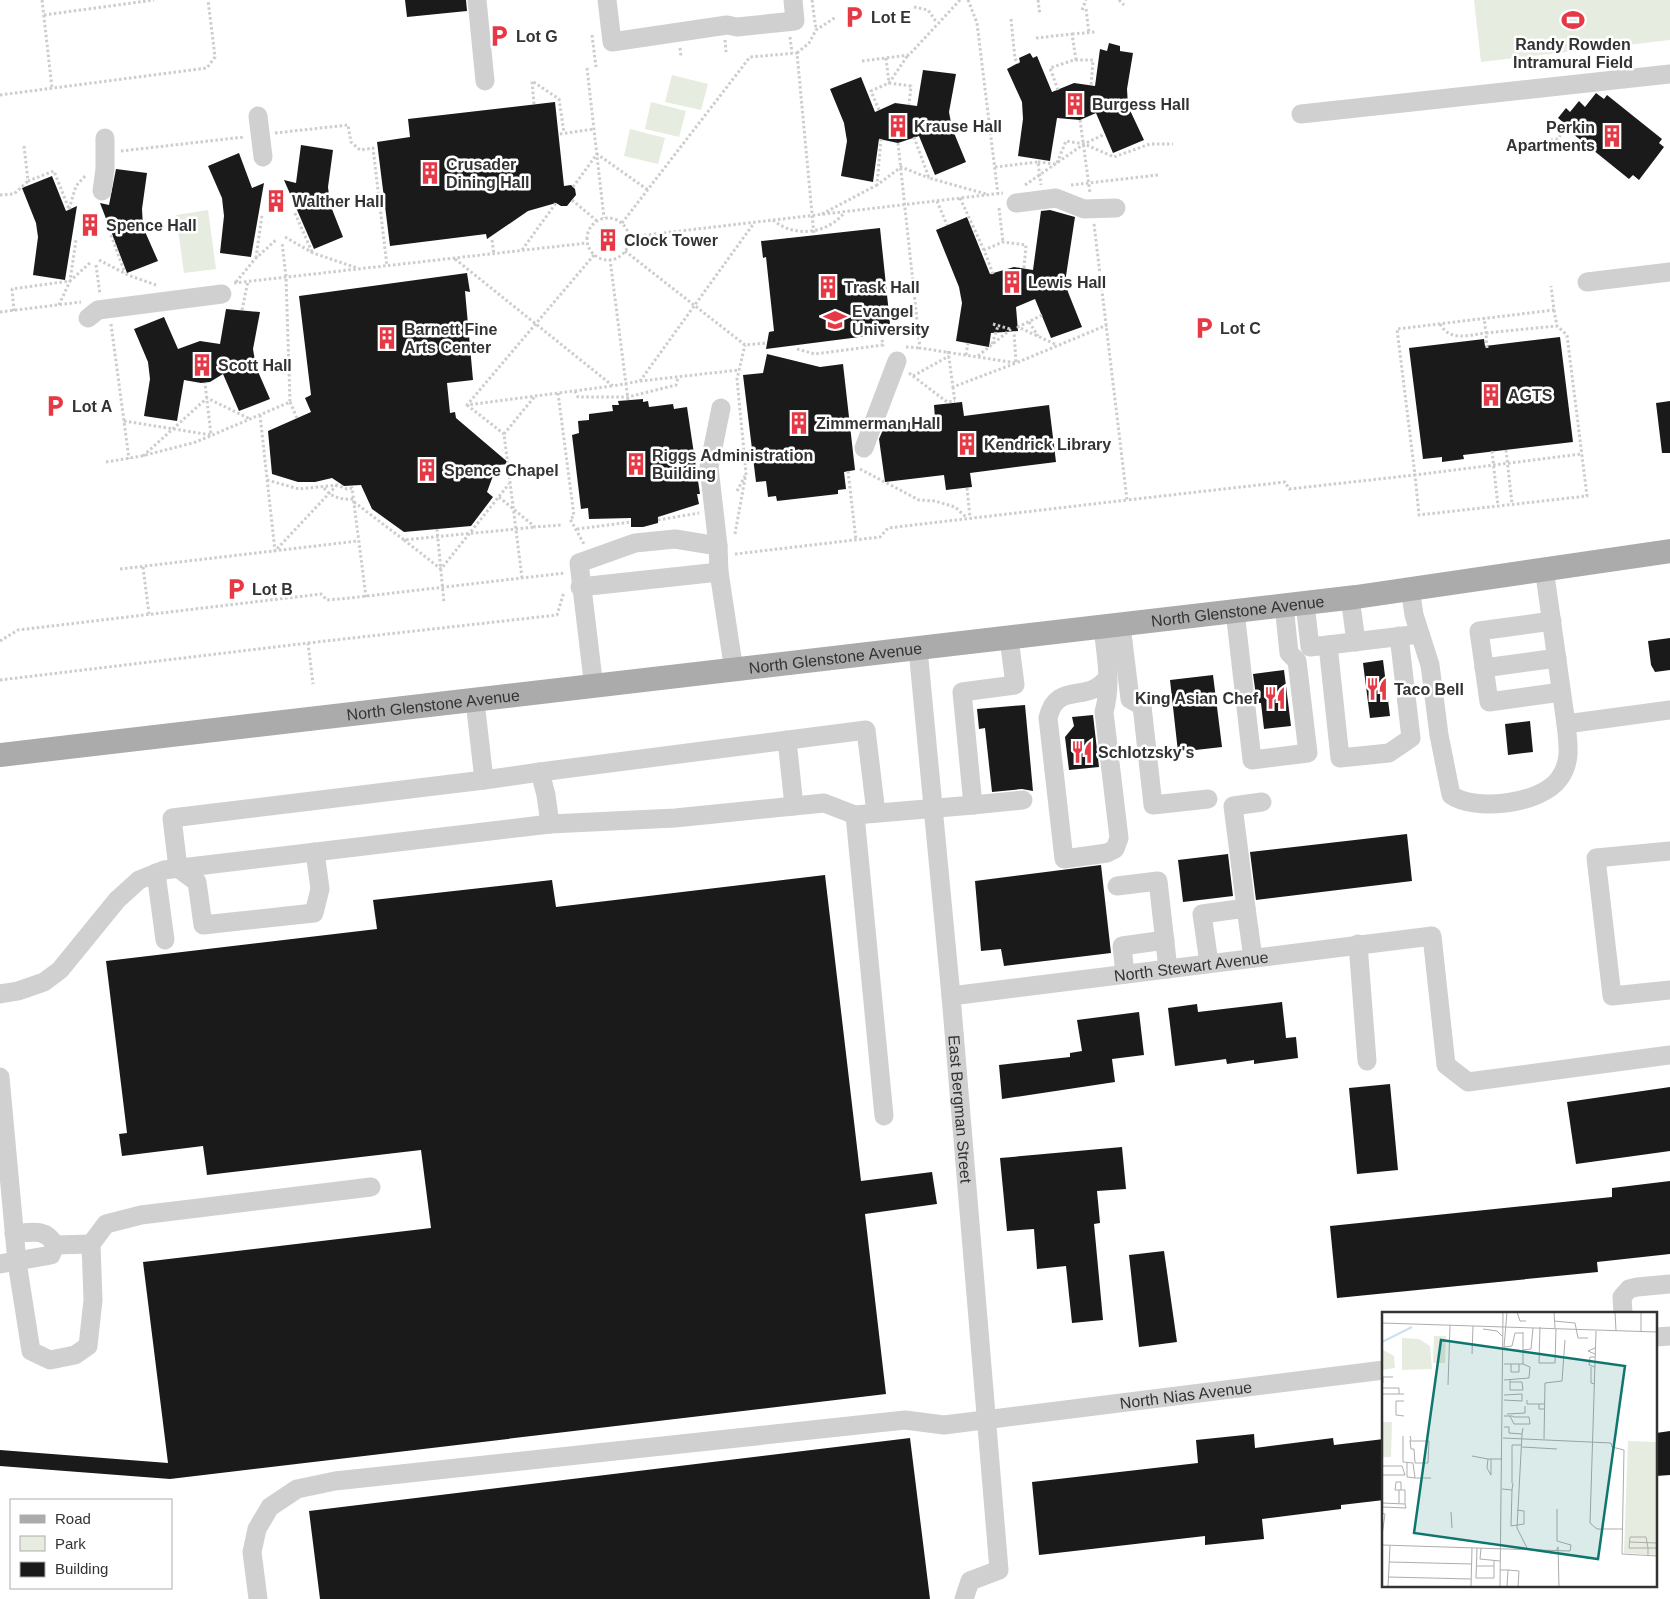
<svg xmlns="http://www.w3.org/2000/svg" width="1670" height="1599" viewBox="0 0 1670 1599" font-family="Arial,sans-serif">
  <rect width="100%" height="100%" fill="#fff"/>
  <path fill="#e6ecdf" d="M1474,0H1670V40L1481,62Z
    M672,75L708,84L701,110L665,102Z
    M651,102L686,111L679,137L645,129Z
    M630,129L665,138L658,164L624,156Z
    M208,210L216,269L184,273L176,215Z"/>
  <path fill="#1a1a1a" d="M405,0H466L467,11L407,17Z
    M1109,43L1120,46V51L1133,53L1127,89L1128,106L1144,140L1113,153L1096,113L1080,120L1057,118L1050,161L1018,156L1023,119L1022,102L1007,69L1020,62L1019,58L1030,53L1033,58L1037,56L1052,92L1074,83L1095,86L1100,49L1107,51Z
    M923,70L956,74L949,112L952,128L966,162L935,175L919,136L898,143L879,139L873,182L841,176L847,141L844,123L830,89L861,77L875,112L895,103L917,106Z
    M1596,93L1604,99L1607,95L1662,139L1659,143L1664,147L1639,180L1633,175L1629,179L1562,125L1564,123L1558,118L1566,108L1570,112L1579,101L1585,107Z
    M555,102L564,186L571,185L575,189L576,195L567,206H561L556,203L528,211L487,239L486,234L390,246L377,142L410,137L408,119Z
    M301,145L333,150L328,187L330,204L343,237L314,249L284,180L296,183Z
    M239,153L252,188L264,183L251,257L220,253L224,216L222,198L208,166Z
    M116,169L147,173L142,209L143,227L158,261L127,273L100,203L109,205Z
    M52,176L66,211L77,206L65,280L33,275L38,237L36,223L22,188Z
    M1050,210L1075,217L1066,276L1068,292L1082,327L1051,338L1035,299L1016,307L1018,331L991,333L989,347L956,341L962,303L959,287L936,230L967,217L990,274L1014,267L1033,270L1041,211Z
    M880,228L891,333L766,349L769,332L774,331L766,257L763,258L761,241Z
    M467,273L470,292L465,291L473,380L447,383L450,413L455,412L456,418L510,464L497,465L487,492L493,497L471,526L404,532L372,509L361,485L344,486L332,478L315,482H298L272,474L268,431L311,412L305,398L311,395L299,296Z
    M226,309L260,312L253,349L256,367L270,399L239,411L223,374L210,382L201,383L184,380L177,421L144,416L150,379L148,362L134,329L164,317L178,349L200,341L220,344Z
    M1560,337L1573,442L1463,455L1464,459L1442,462V457L1423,459L1409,348L1484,339L1485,346Z
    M767,354L820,367L843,364L855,470L844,472L846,489L838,490V494L777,501L776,496L768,497L766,481L756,482L743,375L763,373Z
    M643,399V402L648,401L649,407L673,404L674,409L687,407L700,494H697L699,504L658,517V523L643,527H631V518L589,519L588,508L581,509L572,435L579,433L578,421L589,420V414L613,411L612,405H619L618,401Z
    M1670,401V453H1662L1656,403Z
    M962,402L964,416L1049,405L1056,462L970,473L972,487L946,490L944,475L885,482L879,439L885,425L935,419L934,405Z
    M1670,638V670L1655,672L1651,665L1648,641Z
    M1383,660L1390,716L1370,718L1363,663Z
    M1284,670L1291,726L1264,729L1261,703H1257L1253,674Z
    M1213,675L1222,747L1178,752L1170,680Z
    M1025,705L1033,791L1022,789L992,792L985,728L979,729L977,709Z
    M1093,715L1099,767L1069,770L1065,737L1074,726L1072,717Z
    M1530,721L1533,752L1508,755L1505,724Z
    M1407,834L1412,881L1256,900L1250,852Z
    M1228,854L1233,896L1183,902L1178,860Z
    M1101,865L1111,953L1004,966L1001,949L981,951L975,881Z
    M825,875L861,1181L932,1172L937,1204L865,1214L886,1394L170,1479L0,1466V1450L168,1463L143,1262L431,1228L421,1150L207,1175L203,1146L122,1156L119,1134L127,1133L106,961L377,929L373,900L552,880L556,907Z
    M1282,1002L1286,1038L1296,1037L1298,1058L1254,1064V1060L1227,1064L1226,1059L1175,1066L1168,1008L1197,1004L1198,1012Z
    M1139,1012L1144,1055L1112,1059L1115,1082L1002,1099L999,1065L1070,1057V1053L1082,1051L1077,1020Z
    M1390,1084L1398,1170L1357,1174L1349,1088Z
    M1670,1087V1151L1576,1164L1567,1102Z
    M1122,1147L1126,1189L1097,1191L1100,1223L1094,1224L1103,1320L1072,1323L1066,1266L1037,1269L1034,1229L1007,1231L1000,1158Z
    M1670,1181V1254L1597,1262L1598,1272L1337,1298L1330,1226L1612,1197V1188Z
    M1164,1251L1177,1342L1139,1347L1129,1255Z
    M1670,1431V1475L1656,1476V1433Z
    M1254,1434L1255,1448L1333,1438L1334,1445L1384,1439V1500L1341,1505V1509L1262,1519L1264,1539L1205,1545V1536L1039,1555L1032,1482L1198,1463L1196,1440Z
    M910,1438L930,1599H320L309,1511Z"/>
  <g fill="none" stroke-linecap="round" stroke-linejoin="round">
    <path stroke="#cdcdcd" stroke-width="3" stroke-dasharray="2.5 2.5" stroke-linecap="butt" d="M42,0L52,88
      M812,0L816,30
      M968,0L977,23L998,195
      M1038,0L1040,15
      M1119,0L1124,5
      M914,7L928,10L937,23
      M1086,9L1089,33
      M1082,10L1086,0
      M44,15L154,0
      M1011,19L1015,59L1019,63
      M1072,34L1095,32
      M592,35L596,67
      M790,37L792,53
      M1036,38L1072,34L1076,60
      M725,40L726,52
      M680,48L681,57
      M797,53L809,43L816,30L836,17
      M886,58L889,83L911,86L909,105
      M862,61L909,55L960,0
      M587,68L604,218
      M1058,90L1050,68L1074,60H1093L1091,86
      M0,95L207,68L215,57L208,0
      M534,104L532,81L559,99L564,133
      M879,110L871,91L889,83L908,55
      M1080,120L1090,193
      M275,133L348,125L351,142L360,150L373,148L387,266
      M560,134L594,129
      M914,137L929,178L986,194
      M881,139L877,185L901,167L929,178
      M898,143L920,348L1016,363L1107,325
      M1516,145L1558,139L1565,128
      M24,146L28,181L54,171L69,209
      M121,151L244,137
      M1038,162L1055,164
      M1057,163L1066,141L1084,144L1114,157L1150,144H1173
      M995,167L1038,162L1041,185
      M1025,185L1084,144L1105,134
      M1071,185L1158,175
      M573,187L597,154L648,190
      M0,195L14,194L28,181
      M960,198L984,250
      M572,200L597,221
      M937,201L947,225
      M999,208L1003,242
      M69,209L76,186L86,175
      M295,213L312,252
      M822,214L877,185
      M587 239a21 21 0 1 1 42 0a21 21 0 1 1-42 0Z
      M773,220C794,238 827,234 844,213
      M622,223L750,57L797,53L814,235
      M1094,224L1127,500L1285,482L1289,489L1415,475L1397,329L1554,310L1551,286
      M111,235L125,273
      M285,237L313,253L357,268
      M629,237L1003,193
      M492,240L494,254
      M522,250L556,203
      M625,251L745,345L767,343
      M594,255L467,405L612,386
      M256,258L262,215
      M455,259L613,386L640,381L754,223
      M610,259L628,400
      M99,260L128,275L156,285
      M96,265L100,294
      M993,274L984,250L1003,242L1026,245L1024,268
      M236,282L255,259L277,239
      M234,283L587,243
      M59,305L70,281L76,240
      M242,310L248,281
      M1554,310L1557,326L1567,335L1587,496L1419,515L1415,475L1581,454
      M14,311L12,289L70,281L91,262
      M0,312L81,302
      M1042,315L1018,327L1057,345
      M1029,322L1038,336
      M111,324L129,459
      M993,324L1010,329
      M1440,324C1450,342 1468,335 1486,333L1484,318
      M992,344L998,326
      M906,347L920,348
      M1487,348L1486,333L1557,326
      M797,349L815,354L883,345L881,334
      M948,351L953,387L1016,363L1014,331
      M966,355L968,343
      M978,356L1011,329
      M909,373L947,402L955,401
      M913,376L949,356
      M640,381L739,370
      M953,387L955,402
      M575,391L578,397H628L676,385L678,378
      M558,393L574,516L570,519L584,544
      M290,402L297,418
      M467,405L504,434
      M260,415L275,551L337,485
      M124,421L211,435L205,383
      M1506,450L1512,504
      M1492,451L1498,506
      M143,456L207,398L250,419
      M106,462L142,456L196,442L290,402L286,277L282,242
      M860,469L919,500L935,501L955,507L967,518
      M848,471L856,540
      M267,480L299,489L337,485L347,489L352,488L366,597
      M324,488C331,497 341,500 353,499
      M967,488L970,518
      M737,491L745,476
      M499,497L535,527L562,525
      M354,502L404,540L535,527
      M658,520L699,513
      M437,529L444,603
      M577,529L631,522
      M735,534L746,473L737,379L745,345
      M404,540L441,569L509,484
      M735,554L880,537L888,528L1127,500
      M143,567L149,614
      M120,569L358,541
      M522,578L504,434L535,396
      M0,641L18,630L321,594L327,600L350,598L565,573
      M308,643L557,615L564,592
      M0,680L308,643L313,684"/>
    <g stroke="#d0d0d0" stroke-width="19">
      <path d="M477,0L485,81"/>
      <path d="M607,0L612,42L727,25L737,27L795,21L793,0"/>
      <path d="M1301,114L1670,74"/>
      <path d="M258,116L263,157"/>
      <path d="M102,191L105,169V138"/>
      <path d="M1016,203L1056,198L1084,209L1116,208"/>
      <path d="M1587,282L1670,272"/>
      <path d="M88,318L98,310L222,294"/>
      <path d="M864,448L897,361"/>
      <path d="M718,546L709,467L721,408"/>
      <path d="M1544,568L1566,724L1670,710"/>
      <path d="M580,587L719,572"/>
      <path d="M1410,588L1414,615L1430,665L1439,735L1451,795C1475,812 1541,804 1559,779C1572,762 1568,743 1566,724"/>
      <path d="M1350,597L1356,642"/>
      <path d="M1305,603L1310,647L1328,645"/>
      <path d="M1235,611L1252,760L1308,753L1297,661L1289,653L1284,605"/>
      <path d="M1552,621L1479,631L1489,702L1561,692"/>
      <path d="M1121,625L1130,699L1142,706L1153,805L1208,799"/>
      <path d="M1103,627C1106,656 1112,684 1104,712L1119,838L1115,849L1107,853L1064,859L1048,718C1057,680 1088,705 1108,677"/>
      <path d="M1399,636L1411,738L1389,753L1340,758L1328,645L1420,634"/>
      <path d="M1009,638L1015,685L962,692L973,805L1023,800"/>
      <path id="s1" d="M918,649L951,996L999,1570L970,1581L964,1599"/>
      <path d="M1484,668L1557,658"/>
      <path d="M594,688L579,563L635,543L675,539L718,546L719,572L734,671"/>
      <path d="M475,701L484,780L540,772L546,795L550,824"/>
      <path d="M787,740L794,806"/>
      <path d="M540,772L866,730L876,813"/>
      <path d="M855,815L884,1116"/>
      <path d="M1670,851L1596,858L1612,996L1670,990"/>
      <path d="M315,852L320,889L314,913L203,925L197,882L178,868L172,818L484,780"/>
      <path d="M156,873L165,940"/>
      <path d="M1117,886L1158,881L1168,969"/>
      <path d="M1246,908L1233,806L1262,802"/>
      <path d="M1358,944L1367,1061"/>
      <path d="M1209,963L1202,914L1246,908L1253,958"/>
      <path d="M1125,974L1122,946L1165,940"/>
      <path d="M0,994L18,991L44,982L60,970L117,900L139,880L164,870L550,824L675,818L824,803L855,815L973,805"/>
      <path id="s2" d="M951,996L1432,936L1446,1065L1468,1082L1670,1055"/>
      <path d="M0,1077L17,1262L31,1351L50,1360L75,1355L88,1346L93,1300L91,1244L106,1224L141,1215L371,1187"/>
      <path d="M55,1245L91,1244"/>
      <path d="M0,1264L51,1255L55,1245C46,1228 32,1232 14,1234"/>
      <path d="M1623,1313L1622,1297L1629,1289L1637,1287L1670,1284"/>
      <path d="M1656,1337L1670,1336"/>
      <path id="s3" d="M258,1599L252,1552L257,1529L270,1507L297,1489L335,1481L905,1420L944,1425L1384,1370"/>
    </g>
    <path stroke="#ababab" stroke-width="24" id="s4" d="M0,755L1356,597L1670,551"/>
  </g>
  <defs>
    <symbol id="parking-bare" viewBox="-9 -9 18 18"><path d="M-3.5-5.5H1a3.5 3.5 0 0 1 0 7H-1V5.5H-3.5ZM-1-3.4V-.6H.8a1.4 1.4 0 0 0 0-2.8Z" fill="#e63946" stroke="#fff" stroke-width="2.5" paint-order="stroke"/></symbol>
    <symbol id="stadium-bare" viewBox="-9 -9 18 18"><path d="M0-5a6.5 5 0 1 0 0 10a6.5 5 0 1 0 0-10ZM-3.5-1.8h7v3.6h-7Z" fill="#e63946" stroke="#fff" stroke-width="2.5" paint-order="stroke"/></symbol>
    <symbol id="building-bare" viewBox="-9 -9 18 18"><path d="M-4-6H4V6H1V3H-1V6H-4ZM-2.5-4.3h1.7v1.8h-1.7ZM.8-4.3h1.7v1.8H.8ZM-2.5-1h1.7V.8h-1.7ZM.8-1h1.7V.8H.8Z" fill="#e63946" stroke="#fff" stroke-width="2.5" paint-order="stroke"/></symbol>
    <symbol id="university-bare" viewBox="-9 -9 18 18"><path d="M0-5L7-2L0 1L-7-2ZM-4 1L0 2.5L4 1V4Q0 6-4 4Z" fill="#e63946" stroke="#fff" stroke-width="2.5" paint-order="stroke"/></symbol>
    <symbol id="restaurant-bare" viewBox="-9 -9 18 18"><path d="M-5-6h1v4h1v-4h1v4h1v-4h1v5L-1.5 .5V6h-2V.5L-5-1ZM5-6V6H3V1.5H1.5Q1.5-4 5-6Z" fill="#e63946" stroke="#fff" stroke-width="2.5" paint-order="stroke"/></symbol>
  </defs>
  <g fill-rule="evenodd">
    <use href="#parking-bare" x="838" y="1" width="32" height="32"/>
    <use href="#stadium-bare" x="1557" y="4" width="32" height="32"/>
    <use href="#parking-bare" x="483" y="20" width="32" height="32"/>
    <use href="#building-bare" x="1059" y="88" width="32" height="32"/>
    <use href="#building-bare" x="882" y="110" width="32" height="32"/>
    <use href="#building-bare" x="1596" y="120" width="32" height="32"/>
    <use href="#building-bare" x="414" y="157" width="32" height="32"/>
    <use href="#building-bare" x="260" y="185" width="32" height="32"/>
    <use href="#building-bare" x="74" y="209" width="32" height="32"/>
    <use href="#building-bare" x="592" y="224" width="32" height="32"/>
    <use href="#building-bare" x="996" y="266" width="32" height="32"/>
    <use href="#building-bare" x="812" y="271" width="32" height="32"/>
    <use href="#university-bare" x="819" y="304" width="32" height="32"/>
    <use href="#parking-bare" x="1188" y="312" width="32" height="32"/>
    <use href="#building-bare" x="371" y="322" width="32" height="32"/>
    <use href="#building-bare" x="186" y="349" width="32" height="32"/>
    <use href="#building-bare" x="1475" y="379" width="32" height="32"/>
    <use href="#parking-bare" x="39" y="390" width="32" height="32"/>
    <use href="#building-bare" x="783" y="407" width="32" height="32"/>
    <use href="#building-bare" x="951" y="428" width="32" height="32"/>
    <use href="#building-bare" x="620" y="448" width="32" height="32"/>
    <use href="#building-bare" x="411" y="454" width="32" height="32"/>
    <use href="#parking-bare" x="220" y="573" width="32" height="32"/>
    <use href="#restaurant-bare" x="1361" y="673" width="32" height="32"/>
    <use href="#restaurant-bare" x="1259" y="682" width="32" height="32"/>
    <use href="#restaurant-bare" x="1066" y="736" width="32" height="32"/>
  </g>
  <g text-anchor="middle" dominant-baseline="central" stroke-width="5" stroke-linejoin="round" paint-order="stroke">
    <g font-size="16" font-weight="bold" fill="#333" stroke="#fff" text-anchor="start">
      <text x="871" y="17">Lot E</text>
      <text x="516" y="36">Lot G</text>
      <text x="1573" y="44" text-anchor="middle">Randy Rowden<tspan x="1573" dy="18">Intramural Field</tspan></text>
      <text x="1092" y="104">Burgess Hall</text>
      <text x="914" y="126">Krause Hall</text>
      <text x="1595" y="127" text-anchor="end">Perkin<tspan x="1595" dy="18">Apartments</tspan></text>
      <text x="446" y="164">Crusader<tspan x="446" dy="18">Dining Hall</tspan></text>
      <text x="292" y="201">Walther Hall</text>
      <text x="106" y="225">Spence Hall</text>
      <text x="624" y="240">Clock Tower</text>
      <text x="1028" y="282">Lewis Hall</text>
      <text x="844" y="287">Trask Hall</text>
      <text x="852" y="311">Evangel<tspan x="852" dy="18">University</tspan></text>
      <text x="1220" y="328">Lot C</text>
      <text x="404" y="329">Barnett Fine<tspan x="404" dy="18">Arts Center</tspan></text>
      <text x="218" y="365">Scott Hall</text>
      <text x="1508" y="395">AGTS</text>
      <text x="72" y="406">Lot A</text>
      <text x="816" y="423">Zimmerman Hall</text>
      <text x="984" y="444">Kendrick Library</text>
      <text x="652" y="455">Riggs Administration<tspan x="652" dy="18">Building</tspan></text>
      <text x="444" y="470">Spence Chapel</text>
      <text x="252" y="589">Lot B</text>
      <text x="1394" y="689">Taco Bell</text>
      <text x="1258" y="698" text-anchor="end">King Asian Chef</text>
      <text x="1098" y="752">Schlotzsky's</text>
    </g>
    <g font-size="16" fill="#333" stroke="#fff">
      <text stroke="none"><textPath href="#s4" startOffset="1246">North Glenstone Avenue</textPath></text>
      <text stroke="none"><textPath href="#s4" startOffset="841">North Glenstone Avenue</textPath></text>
      <text stroke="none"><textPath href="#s4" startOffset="436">North Glenstone Avenue</textPath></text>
      <text stroke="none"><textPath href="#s2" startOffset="242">North Stewart Avenue</textPath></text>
      <text stroke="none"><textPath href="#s1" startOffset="462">East Bergman Street</textPath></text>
      <text stroke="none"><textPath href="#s3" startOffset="1024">North Nias Avenue</textPath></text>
    </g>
  </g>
  <g transform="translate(1382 1312)">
    <rect width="275" height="275" fill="#fff"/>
    <path d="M52,24H64L63,51H51ZM20,26L37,27L48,34L50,57L20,58ZM1,38L12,44L13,56L0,58ZM0,110H10L9,145H0ZM246,129L275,130V243L242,241Z" fill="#e6ecdf"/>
    <path fill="none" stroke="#cfe2ee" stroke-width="2.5" d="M0,30L30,15"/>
    <path fill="none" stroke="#adadad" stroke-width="1" d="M135,0L138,9H144M172,0L173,16M233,0L234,19M172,9L193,11L196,26H206M0,11L275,20M158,15L157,51H173L174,17M101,17L115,19L120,24M214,19L208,211L215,217H241M259,20V0M122,35L130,34L133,21H141M122,35L125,0M141,38V20M90,42L91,14M213,42L206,39L213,36M122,52H141V38L149,37L151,16M129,52V60H137V52M209,55V71L213,72M213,55L207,53L208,45H213M122,68L147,66L148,55L141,52M128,70H140L141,78H128V67M1,71V65H11M66,73L68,13M0,76H17V82M0,82H22M122,88L140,89V82L122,83M145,88V92H157M162,97H157V92H163M125,102L143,101V94M22,104L14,103V89H22M122,104H130L132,105H147L148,112H132L128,104M122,115H127V121L140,122L141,116M140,122L135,216L146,238M21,124V150L31,151L33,166L25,165V150M28,124L29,127L28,129L29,137H32L33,151H46L47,129H28M121,126L229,131L230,135L242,138L240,242L275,244M162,127L163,71L180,69L183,28M140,135L175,137M90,144L106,147M0,154H20L23,163H0M109,163L105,156L106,147H120M109,163V147M33,166H49M130,171V133H140M120,177L130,178L131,171M17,178H13L14,170H19V178M130,178L129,214L142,212V199L135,198M0,191L23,192L24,196L0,195M17,191V178H23V192M69,200L70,216M0,201L3,202L0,224M248,225H264L266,236H247ZM247,230L275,231M0,233L188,239L189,233L175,229V197M95,236L94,266H112V249M99,236L98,247L118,249M174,239L176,235L177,275M266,244V236H275M7,250L90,252M94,254H112M118,258H126L125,275M126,258L137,259L136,275M6,265L89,267M6,275L8,234M89,275L90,236M118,275L121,0"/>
    <path fill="#0f766e" fill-opacity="0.15" stroke="#0f766e" stroke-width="2.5" d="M59,28L243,54L216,247L32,221Z"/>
    <rect width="275" height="275" fill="none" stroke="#333" stroke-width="2.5"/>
  </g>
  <rect x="10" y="1499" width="162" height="90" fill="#ffffff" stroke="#adadad"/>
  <rect x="20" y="1515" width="25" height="8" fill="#ababab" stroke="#adadad"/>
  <text x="55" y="1524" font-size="15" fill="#333333">Road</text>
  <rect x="20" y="1536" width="25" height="15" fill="#e6ecdf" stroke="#adadad"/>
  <text x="55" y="1549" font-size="15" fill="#333333">Park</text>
  <rect x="20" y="1562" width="25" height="15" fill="#1a1a1a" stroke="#adadad"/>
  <text x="55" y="1574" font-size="15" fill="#333333">Building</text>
</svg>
